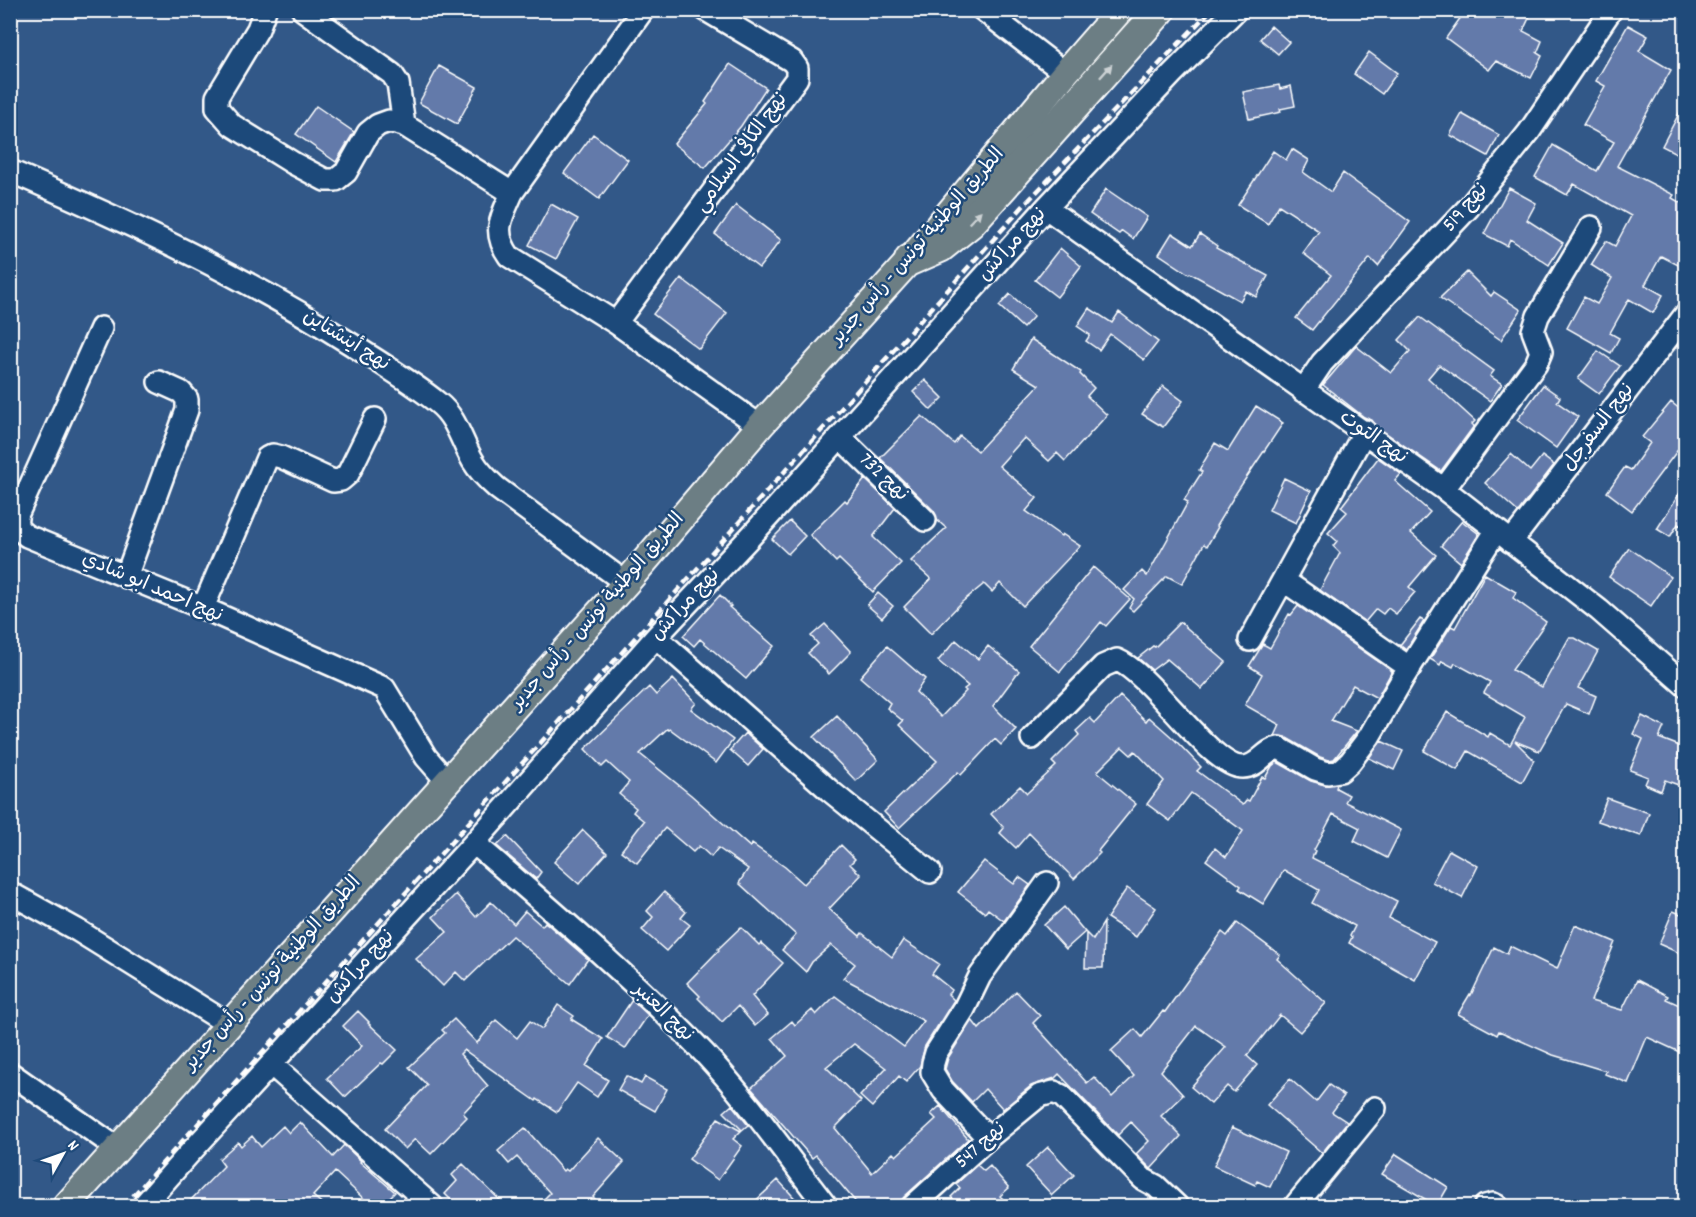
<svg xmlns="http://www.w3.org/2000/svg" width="1696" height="1217" viewBox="0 0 1696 1217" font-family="Dekko,'Playpen Sans Arabic',sans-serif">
  <rect width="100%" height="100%" fill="#325888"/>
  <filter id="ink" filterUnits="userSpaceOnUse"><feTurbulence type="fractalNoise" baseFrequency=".0167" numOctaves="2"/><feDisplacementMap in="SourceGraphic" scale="12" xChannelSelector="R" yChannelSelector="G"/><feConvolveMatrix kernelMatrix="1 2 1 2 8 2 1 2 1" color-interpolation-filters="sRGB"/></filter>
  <g filter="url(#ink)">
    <path fill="#637aaa" stroke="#fff" stroke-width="1.5" d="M1466,10H1519L1530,16L1523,31L1542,41L1537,53L1542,56L1531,78L1496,61L1489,70L1446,38Z
      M1628,25L1648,36L1639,51L1671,70L1617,166L1674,195L1672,198L1686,206V269L1661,256L1645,285L1663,295L1653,313L1629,299L1610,333L1619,338L1611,353L1567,328L1584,297L1597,304L1612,278L1591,265L1606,241L1615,246L1631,216L1574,184L1567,195L1535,177L1553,145L1597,171L1614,142L1583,125L1605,86L1596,81Z
      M1271,26L1289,42L1278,54L1260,39Z
      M1369,52L1397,73L1382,94L1354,74Z
      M730,64L766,88L741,126L705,168L674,144L707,104L705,102Z
      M439,66L477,87L457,124L419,103Z
      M1279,85L1280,89L1291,86L1295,106L1280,109L1281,112L1249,119L1243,92Z
      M1686,100V158L1662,146Z
      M316,106L354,132L336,162L296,134Z
      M1462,114L1499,135L1488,156L1450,135Z
      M593,134L628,160L599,199L564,173Z
      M1292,149L1309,160L1303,172L1331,192L1343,173L1410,222L1378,266L1370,258L1312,330L1296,318L1331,275L1303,253L1319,231L1279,205L1268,224L1238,205L1273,151L1286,160Z
      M1509,188L1536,203L1527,220L1563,243L1549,265L1510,239L1507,246L1484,234Z
      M1106,189L1147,217L1133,239L1122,231L1119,234L1090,214Z
      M551,204L578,219L556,259L529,245Z
      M736,205L781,240L759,268L715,234Z
      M1172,233L1192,246L1200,234L1217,246L1216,248L1268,276L1256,297L1246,291L1240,301L1190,273L1189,274L1159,254Z
      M1060,248L1081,266L1057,297L1035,280Z
      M1467,272L1491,296L1494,292L1521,310L1501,340L1440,298Z
      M681,278L727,313L699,349L653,314Z
      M1010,294L1034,316L1023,328L999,306Z
      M1089,308L1112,323L1119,312L1158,342L1144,360L1110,334L1099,350L1086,341L1090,335L1077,326Z
      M1420,317L1494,371L1490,376L1502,384L1490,401L1439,365L1428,378L1475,421L1472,424L1474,426L1441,471L1376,426L1372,420L1364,417L1323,385L1356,346L1391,373L1410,351L1399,340Z
      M1031,339L1081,372L1080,374L1094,388L1087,396L1107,415L1065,461L1057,453L1049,461L1024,438L999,466L1037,498L1026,511L1061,536L1062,534L1080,546L1023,606L1000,583L992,592L984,584L962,602L931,634L904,607L931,579L911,561L946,528L937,520L934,511L880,458L922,416L954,444L960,436L978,451L1039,385L1013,369Z
      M1598,351L1620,366L1599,394L1578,379Z
      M925,380L943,398L931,410L913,392Z
      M1543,385L1560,397L1557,402L1578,417L1556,448L1517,420Z
      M1163,386L1183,401L1163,427L1142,414Z
      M1671,402L1686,414V439L1632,511L1607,492L1625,467L1631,470L1650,443L1642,437Z
      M1256,406L1283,423L1236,493L1216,526L1218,527L1207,546L1204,544L1182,584L1167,576L1133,611L1129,608L1134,599L1124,590L1142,571L1147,576L1188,502L1184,500L1202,472L1199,470L1215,443L1228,451Z
      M1511,454L1530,471L1542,456L1554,465L1518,512L1485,483Z
      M1378,458L1401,474L1395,481L1430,512L1411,533L1436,555L1409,587L1415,592L1396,614L1388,608L1383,614L1376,609L1365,622L1320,590L1340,553L1333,546L1337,541L1328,533L1347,512L1341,507Z
      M1284,478L1311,491L1296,523L1269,510Z
      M865,479L895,508L873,537L901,563L873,592L839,559L836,562L810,535L845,500L847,502Z
      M1686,483V529L1678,524L1670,537L1657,529Z
      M790,521L805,536L788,554L772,539Z
      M1462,521L1479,534L1461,563L1441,546Z
      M1629,548L1671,577L1651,606L1609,577Z
      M1093,567L1130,599L1106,626L1101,622L1060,672L1029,646Z
      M1485,574L1516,592L1513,598L1546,622L1512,670L1542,687L1569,638H1575L1598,651L1578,688L1596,696L1589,714L1566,704L1539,751L1515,741L1534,760L1522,782L1468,751L1457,770L1424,751L1447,712L1488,737L1490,733L1510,745L1525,717L1484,693L1490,682L1455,663L1453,667L1442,661L1440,665L1430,659L1451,626L1455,628Z
      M878,593L893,606L882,618L867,605Z
      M720,595L731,606L729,607L774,646L746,679L700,639L694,646L683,636Z
      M1298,606L1392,671L1377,698L1353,685L1331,721L1357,731L1334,759L1329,760L1320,757L1285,737L1275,736L1280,725L1245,705L1262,674L1249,666L1263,644L1270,648L1289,614L1291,615Z
      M1420,619L1424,621L1406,650L1400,645Z
      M1180,622L1226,662L1202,689L1167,659L1152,670L1138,658L1153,646L1155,647Z
      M825,624L851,652L829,674L808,653L818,644L811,636Z
      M956,640L978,659L988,646L1019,671L993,706L1016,729L1001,745L995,739L961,775L958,772L899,828L884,812L937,761L899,725L903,721L887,708L890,703L860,677L887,646L925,679L916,692L941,717L966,691L964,689L968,686L938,661Z
      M673,679L696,703L691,709L733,740L716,763L670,729L669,730L667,729L640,754L691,795L750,847L752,844L785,867L804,884L841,845L855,859L850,864L861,875L829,909L860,936L862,933L892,957L903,940L939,964L932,974L952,990L948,994L954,1000L925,1046L920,1066L906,1082L899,1076L872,1107L860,1096L886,1068L854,1044L826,1067L861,1101L835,1128L872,1173L893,1153L896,1156L936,1119L931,1114L940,1106L968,1139L904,1197L897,1206H859L816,1155L812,1158L751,1088L787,1056L772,1038L792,1021L795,1025L812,1010L816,1015L835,996L904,1047L924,1021L843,978L855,964L831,945L812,962L806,972L782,950L796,935L739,883L748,869L718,848L711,857L699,846L693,852L665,828L637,863L621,851L644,821L633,812L636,808L619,794L629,782L607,762L602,767L585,749L649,687L656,695Z
      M1120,696L1146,721L1149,717L1175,740L1201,767L1197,771L1243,805L1247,800L1249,801L1262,777L1265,778L1272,766L1277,762L1311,781L1325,785L1337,784L1336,788L1349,795L1345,802L1401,830L1387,858L1354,841L1360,828L1333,814L1314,850L1315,851L1312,858L1397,901L1389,918L1435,942L1415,980L1349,943L1352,937L1350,936L1355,926L1312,903L1319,890L1284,870L1263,904L1239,889L1241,886L1206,860L1215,848L1226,857L1243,831L1191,793L1170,821L1147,804L1164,781L1135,751L1131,755L1122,747L1097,772L1136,804L1098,851L1100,853L1074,879L1029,833L1016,848L1000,833L1004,828L991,814L1020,786L1027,793L1056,766L1052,762L1079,735L1076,731L1090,718L1095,723Z
      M837,716L878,760L856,781L814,737Z
      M1642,716L1664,727L1659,738L1682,747L1678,755L1686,758V775L1681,786L1665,780L1661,791L1645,784L1648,777L1630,770L1643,739L1633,734Z
      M745,733L763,749L748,766L730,750Z
      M1381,741L1403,751L1394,770L1369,758Z
      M1607,798L1649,813L1641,836L1598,821Z
      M583,830L607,853L579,884L554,862Z
      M507,836L541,872L536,879L497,846Z
      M1449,850L1478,866L1462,898L1432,882Z
      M984,861L1014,884L1019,877L1030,885L1004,921L988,909L985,913L958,892Z
      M1127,888L1156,908L1136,937L1107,918Z
      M664,892L686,912L681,918L690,925L666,951L642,930L653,917L647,911Z
      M456,894L476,917L491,902L514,924L525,911L542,926L545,922L588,959L570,984L512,936L465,981L456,972L443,986L416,959L447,932L433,917Z
      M1064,907L1085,932L1066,949L1044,925Z
      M1673,911L1686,916V956L1659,944Z
      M1104,922L1103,968H1085L1086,933L1093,940Z
      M1237,923L1280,955L1277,959L1326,1003L1300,1032L1280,1015L1247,1056L1257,1065L1234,1092L1227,1086L1211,1104L1191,1087L1226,1047L1196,1026L1161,1071L1183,1095L1161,1116L1181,1136L1151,1169L1136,1154L1149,1141L1131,1122L1118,1135L1059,1074L1055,1078L1031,1086L1003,1109L985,1089L972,1102L952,1081L945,1069L948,1058L972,1020L979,1029L1016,991L1040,1016L1033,1023L1087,1083L1094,1077L1112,1097L1134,1076L1111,1051L1135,1029L1142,1037L1163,1011L1165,1012L1222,932L1227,936Z
      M1575,925L1615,942L1591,1001L1622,1010L1637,980L1668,996L1666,999L1686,1008V1055L1647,1037L1628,1083L1605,1074L1606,1071L1553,1055L1499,1031L1497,1035L1458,1014L1470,994L1471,995L1494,947L1507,954L1510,946L1557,969Z
      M741,927L759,945L761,943L783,963L752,996L768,1015L755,1026L738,1006L722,1022L698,998L700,996L687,983L719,950L718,949Z
      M632,1000L648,1015L625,1049L607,1037Z
      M558,1005L574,1016L571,1019L603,1039L586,1066L608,1080L597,1097L577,1083L557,1112L537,1099L536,1101L464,1050L460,1054L488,1086L463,1113L467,1117L431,1154L415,1139L405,1149L385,1129L427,1085L409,1067L445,1033L442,1030L454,1019L477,1043L496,1020L517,1038L530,1021L542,1029Z
      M358,1011L369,1022L368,1023L397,1050L383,1064L381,1063L345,1097L327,1078L362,1046L343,1026Z
      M626,1076L641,1084L645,1077L667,1089L655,1111L618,1090Z
      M1290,1079L1316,1102L1329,1085L1344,1096L1332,1112L1347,1122L1322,1153L1267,1105Z
      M732,1105L748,1125L742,1130L724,1112Z
      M718,1118L741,1131L733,1139L742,1146L718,1180L689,1159Z
      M300,1122L333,1157L344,1145L361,1161L360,1162L395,1192L381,1206H358L364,1199L335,1172L313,1196L325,1206H185L224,1166L219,1159L238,1142L241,1146L252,1136L261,1147L283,1126L289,1133Z
      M1232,1127L1286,1152L1270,1187L1257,1181L1255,1185L1214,1166Z
      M525,1128L563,1171L565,1169L568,1171L598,1138L624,1162L593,1197L602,1206H537L550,1193L517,1157L509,1164L498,1151Z
      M1048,1147L1074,1175L1052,1195L1026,1167Z
      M1396,1154L1448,1187L1437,1206L1382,1174Z
      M463,1164L506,1206H457L445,1194L457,1181L452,1175Z
      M977,1165L984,1171L990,1166L1009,1188L1000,1196L1010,1206H961L951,1197L960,1188L956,1184Z
      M778,1180L802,1206H750Z"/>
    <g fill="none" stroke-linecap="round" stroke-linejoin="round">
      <defs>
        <path id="minor" d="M265,10L258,29L217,97V108L232,125L293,163L325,180H336L346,172L368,133L378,125L389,121L404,125L512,193
          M303,10L392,74L398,83L404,125
          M643,10L512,193C501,218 492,232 509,256L616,323L760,426
          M983,10L1065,73
          M10,171C128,222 243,275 351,344C380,363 411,381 438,403C457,418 461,441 473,461C479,471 488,480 497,488L626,583
          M1046,208L1444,489L1599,610L1686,686
          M616,323L797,78V68L792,61L706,10
          M101,328L18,513C15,525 17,529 27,536L203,608L384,688L426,757L447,781
          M1303,391L1322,363L1469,207L1529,132L1611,10
          M840,437L925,520
          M1444,489L1536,364L1541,352L1533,331L1538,316L1591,227
          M1511,542L1686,314
          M126,577L187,410V399L181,392L159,382
          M1283,580L1410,668
          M203,608L267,458L273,455L281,457L333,481L341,480L348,474L375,419
          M656,637L829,790L930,872
          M1250,640L1365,431
          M1032,738L1103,666L1117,660C1152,674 1212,769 1243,767C1259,767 1264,750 1279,748L1315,769L1328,773L1340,771L1350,762L1369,737L1403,678L1496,531
          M474,843C553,911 632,978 704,1053C748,1100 786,1155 826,1206
          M10,893L77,930L228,1024
          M272,1065L432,1206
          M10,1073L117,1148
          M988,1138L943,1090L932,1072L933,1063L936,1053L964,1009L980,976L1047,883
          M143,1206L187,1156L474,843L656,637L751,536L1046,208L1172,74L1236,10
          M913,1206L988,1138L1039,1096L1054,1092L1062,1096L1143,1179L1156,1186L1177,1206
          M1295,1206L1375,1108
          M1485,1206L1493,1204L1497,1206"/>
        <path id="major" d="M66,1206L626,583L760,426L910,260L1065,73L1120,10"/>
        <path id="highway" d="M910,260L940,247L970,223L1160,10"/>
      </defs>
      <use href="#minor" stroke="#fff" stroke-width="26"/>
      <use href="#major" stroke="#fff" stroke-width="30"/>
      <use href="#highway" stroke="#fff" stroke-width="34"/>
      <use href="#minor" stroke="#1f4a7a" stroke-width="21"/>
      <use href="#major" stroke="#6c7e84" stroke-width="26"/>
      <use href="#highway" stroke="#6c7e84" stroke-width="30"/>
      <path stroke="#fff" stroke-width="4.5" stroke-dasharray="9 4.5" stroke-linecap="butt" d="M124,1206L1027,202L1211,10"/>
    </g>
    <defs><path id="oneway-solid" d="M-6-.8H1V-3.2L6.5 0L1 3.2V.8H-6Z" transform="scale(1.5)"/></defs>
    <g fill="#ccd2d4">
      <use href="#oneway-solid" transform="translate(1106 71) rotate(-48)"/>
      <use href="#oneway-solid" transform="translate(975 217) rotate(-46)"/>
    </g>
  </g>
  <g text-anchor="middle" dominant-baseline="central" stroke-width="5" stroke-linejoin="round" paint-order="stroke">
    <g font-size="20" fill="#fff" stroke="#1f4a7a">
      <text transform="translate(742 153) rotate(-54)">نهج الكافي السلامي</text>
      <text transform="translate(1466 208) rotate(-49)">نهج 519</text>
      <text transform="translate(1013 245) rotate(-48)">نهج مراكش</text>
      <text transform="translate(918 247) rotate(-49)">الطريق الوطنية تونس - رأس جدير</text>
      <text transform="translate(346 341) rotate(32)">نهج أينشتاين</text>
      <text transform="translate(1599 428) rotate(-53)">نهج السفرجل</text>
      <text transform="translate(1373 438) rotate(35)">نهج التوت</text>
      <text transform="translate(883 478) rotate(44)">نهج 732</text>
      <text transform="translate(152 588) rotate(23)">نهج احمد ابو شادي</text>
      <text transform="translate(686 605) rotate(-47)">نهج مراكش</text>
      <text transform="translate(598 612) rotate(-49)">الطريق الوطنية تونس - رأس جدير</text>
      <text transform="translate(361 967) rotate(-48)">نهج مراكش</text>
      <text transform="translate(273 974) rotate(-48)">الطريق الوطنية تونس - رأس جدير</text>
      <text transform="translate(663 1013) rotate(44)">نهج العنبر</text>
      <text transform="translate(981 1146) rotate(-41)">نهج 547</text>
    </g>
  </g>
  <rect width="1696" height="1217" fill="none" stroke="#1f4a7a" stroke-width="36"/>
  <rect x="18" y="18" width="1660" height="1181" fill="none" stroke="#fff" stroke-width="2" filter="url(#ink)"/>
  <g transform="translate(63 1154) rotate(50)" stroke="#1f4a7a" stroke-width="4.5" paint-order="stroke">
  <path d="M0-4.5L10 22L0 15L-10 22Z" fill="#ffffff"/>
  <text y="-9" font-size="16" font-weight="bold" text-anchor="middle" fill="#ffffff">N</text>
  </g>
</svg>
